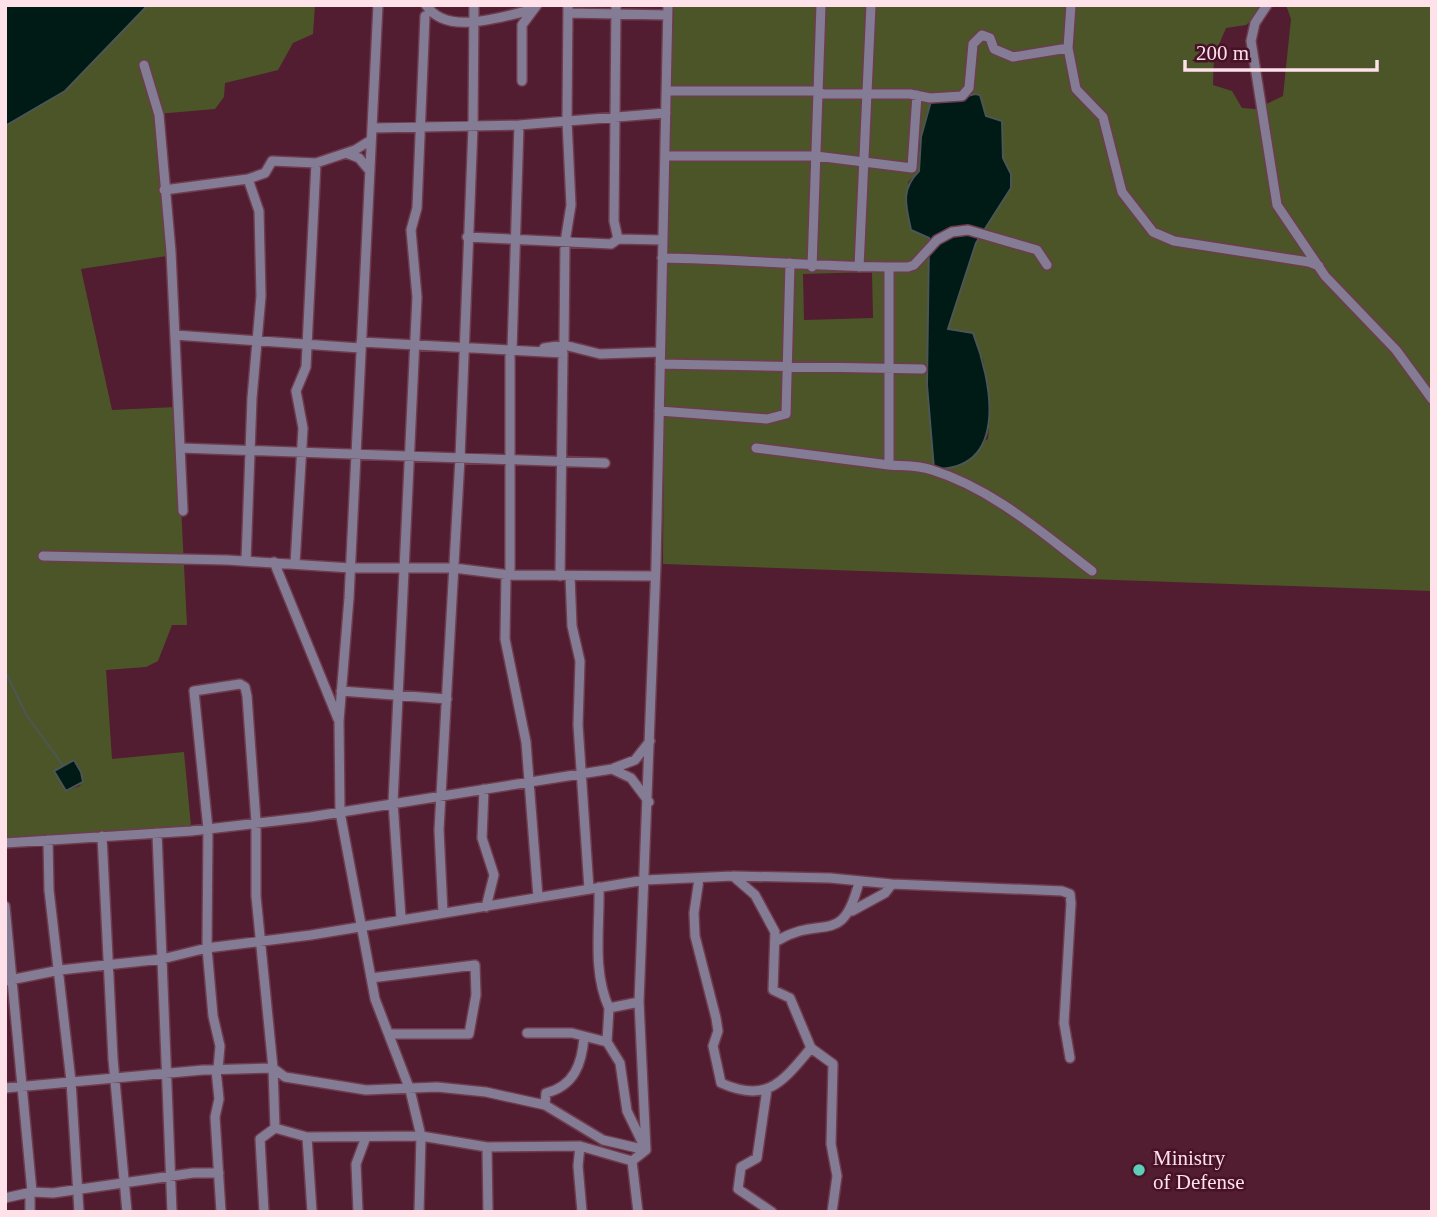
<svg xmlns="http://www.w3.org/2000/svg" width="1437" height="1217" viewBox="0 0 1437 1217" font-family="'Times New Roman',serif">
  <rect width="100%" height="100%" fill="#521c31"/>
  <path fill="#4c5528" fill-rule="evenodd" d="M5,5H315L313,34L293,43L278,70L225,83L224,97L215,109L157,114L167,256L81,269L112,410L176,407L187,625H172L158,661L146,667L106,670L112,759L184,752L191,826L5,843ZM78,765L83,778L80,786L66,791L54,771Z
    M674,5H1269L1246,25L1226,28L1214,56L1213,85L1232,91L1242,108L1256,109L1283,96L1291,19L1286,5H1432V591L663,564L665,246ZM980,95L986,116L1002,121L1003,158L1011,174V188L976,243L948,330H961L983,359L990,414L988,439L934,469L927,385L929,238L911,230L908,182L919,171V145L927,111L946,102ZM872,272L873,318L804,320L803,274Z"/>
  <path fill="#001b15" stroke="#4c5655" stroke-width="2" d="M5,5H148L65,91L5,126Z
    M975,94L980,95L986,116L1002,121L1003,158L1011,174V188L976,243L948,329L973,333C991,379 1011,470 934,469L927,385L929,238L911,230C906,206 900,190 919,171L921,137L931,101L946,102Z
    M74,760L81,772L83,782L66,791L54,771Z"/>
  <g fill="none" stroke-linecap="round" stroke-linejoin="round">
    <path stroke="#4c5655" stroke-width="2" d="M5,671L27,716L63,765"/>
    <defs>
      <path id="minor" d="M426,5C447,37 501,16 532,10
        M616,5L614,221L618,239
        M1267,5L1255,23L1251,41L1277,205L1325,276L1396,350L1432,399
        M568,13L667,15
        M1068,48L1071,5
        M144,65L159,115L171,252L183,511
        M522,81V25L537,5
        M666,91H817L823,94H910L930,98L962,96L969,88L973,44L982,35L990,38L994,49L1013,57L1068,48L1076,89L1103,117L1122,192L1153,232L1174,241L1309,262L1319,266
        M372,128L519,125L666,113
        M346,153L359,158L370,171
        M665,156H816L912,168L917,95
        M164,190L248,179L265,173L272,161L316,163L355,150L371,140
        M467,237L611,244L618,239L663,240
        M662,258C745,259 826,268 908,267L914,265L937,240L952,232L968,230L1037,250L1047,265
        M812,267L821,5
        M859,267L871,5
        M889,267V465C903,466 919,465 932,470C993,489 1042,533 1092,571
        M175,335L360,348
        M361,342L563,353L560,576
        M564,345L565,242L571,205L567,121L568,5
        M544,348L564,345L600,354L660,352
        M512,350L519,125
        M510,355V575
        M660,364L922,369
        M659,411L767,419L786,414L790,263
        M181,448L605,463
        M756,448L889,465
        M43,556L227,560L351,568H454L510,575L655,576
        M246,561L252,398L261,296L259,211L248,179
        M274,562L338,719
        M295,564L303,428L296,391L306,367L316,163
        M506,575L505,639L526,742L538,897
        M570,576L572,626L580,661L578,725L589,889
        M341,691L447,699
        M614,768L635,760L650,741
        M484,789L482,838L494,875L486,907
        M157,833L172,1212
        M102,836L113,1059L127,1212
        M48,840L49,890L71,1081L79,1212
        M5,843L191,831L310,817L612,769L631,778L649,802
        M733,876L755,895L775,932L773,990L790,998L811,1048L833,1064L831,1144L837,1176L832,1212
        M699,879L694,913L695,936L716,1018L718,1031L713,1046L721,1083C768,1104 783,1081 811,1048
        M599,887C600,927 592,971 609,1008L639,1002
        M5,906L32,1192
        M852,911L885,893L892,884
        M443,913L439,830L460,458L473,127L474,5
        M401,918L393,802L417,297L411,230L417,208L425,16
        M777,941C823,913 842,949 859,882
        M371,978L475,965L476,995L469,1034H389
        M5,981L60,970L162,959L207,948L311,935L645,880L733,876L830,878L892,884L1062,891L1070,894L1071,903L1064,1023L1070,1058
        M607,1042L609,1008
        M218,1069L220,1046L213,1016L207,948L208,829L194,691L240,684L245,687L247,696L256,822V896L273,1068L275,1128L307,1137L312,1212
        M216,1070L219,1099L215,1117L221,1212
        M5,1088L203,1070L273,1068L285,1077L366,1090L437,1087L486,1092L545,1105L603,1140L646,1150L627,1111L620,1063L607,1042L572,1033H527
        M767,1089L757,1158L741,1167L738,1189L772,1212
        M545,1105L546,1093C574,1086 582,1064 584,1037
        M307,1137L421,1136L410,1090L375,999L340,812L339,721L349,598L378,5
        M580,1146L578,1166L582,1212
        M487,1147L488,1212
        M5,1198L32,1192L53,1193L193,1173H219
        M30,1212V1194
        M264,1212L260,1139L275,1128
        M358,1212L356,1164L366,1137
        M419,1212L421,1136L487,1147L580,1146L632,1161
        M638,1212L632,1161L646,1150L639,1002L656,564L668,5"/>
    </defs>
    <use href="#minor" stroke="#6e3c4e" stroke-width="12"/>
    <use href="#minor" stroke="#847c95" stroke-width="9"/>
  </g>
  <circle fill="#5dceb8" stroke="#471127" stroke-width="2.5" cx="1139" cy="1170" r="7"/>
  <g text-anchor="middle" dominant-baseline="central" stroke-width="5" stroke-linejoin="round" paint-order="stroke">
    <g font-size="21" fill="#fee1e9" stroke="#471127" text-anchor="start">
      <text x="1153" y="1158">Ministry<tspan x="1153" dy="24">of Defense</tspan></text>
    </g>
  </g>
  <rect width="1437" height="1217" fill="none" stroke="#fee1e9" stroke-width="14"/>
  <path d="M1185 60v10h192v-10" fill="none" stroke="#fee1e9" stroke-width="3.5"/>
  <text x="1196" y="60" font-size="21" fill="#fee1e9" stroke="#471127" stroke-width="5" paint-order="stroke">200 m</text>
</svg>
